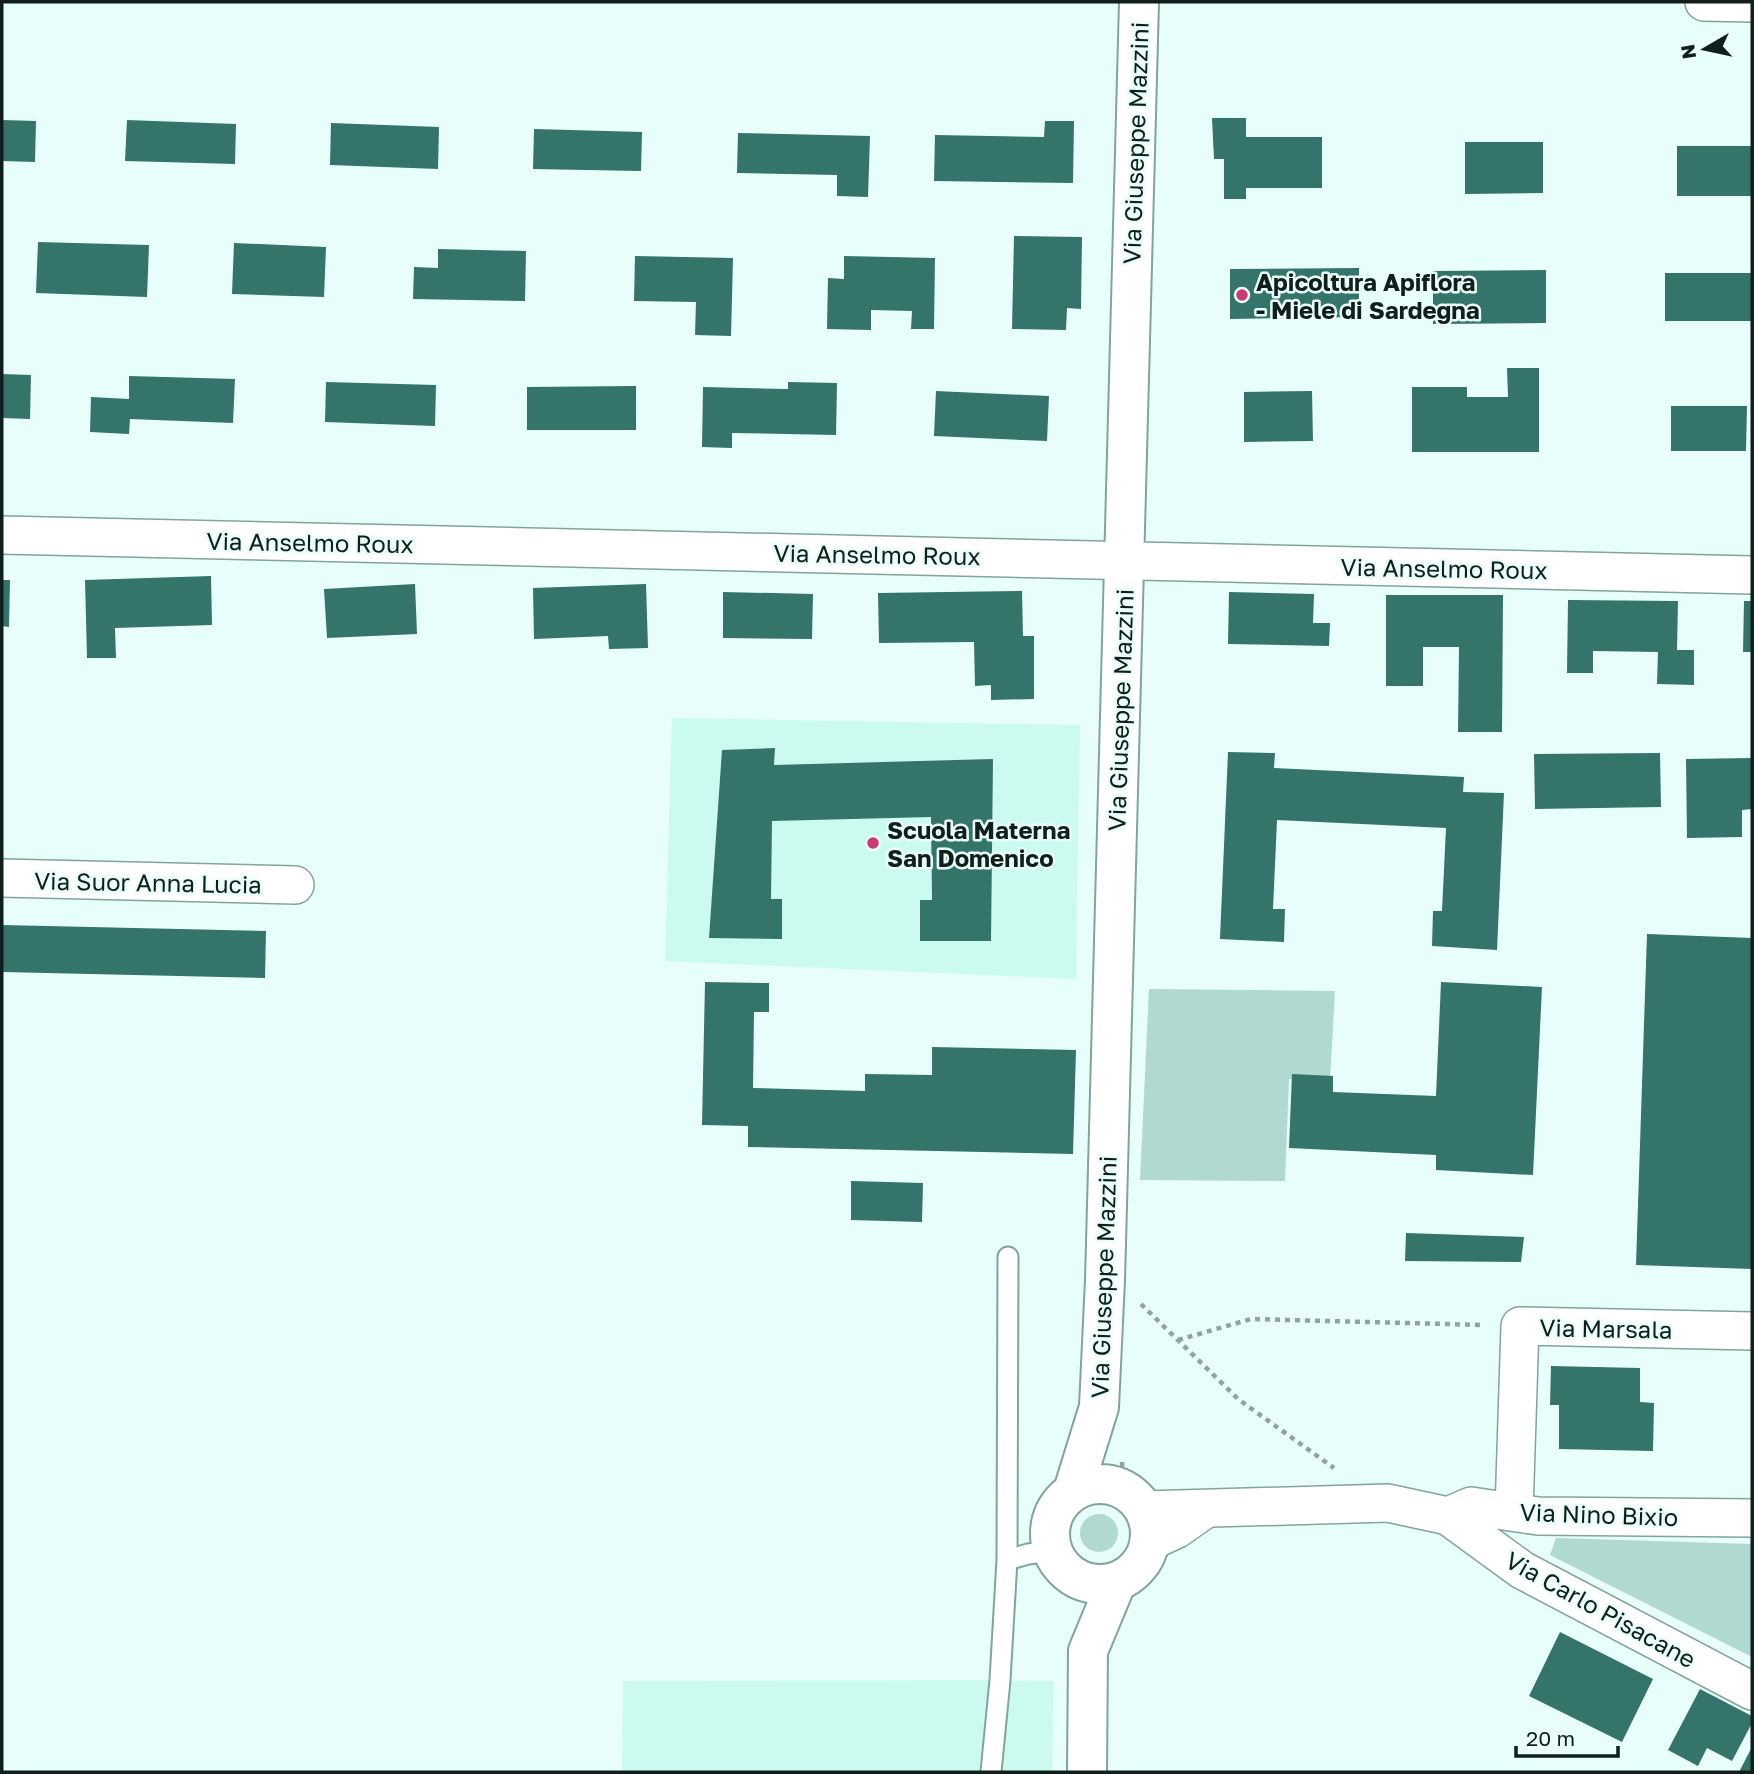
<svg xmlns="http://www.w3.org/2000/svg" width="1754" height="1774" viewBox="0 0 1754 1774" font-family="'Golos Text',sans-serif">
  <rect width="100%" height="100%" fill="#e8fefa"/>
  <path fill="#cbfaf0" d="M672,718L1080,725L1076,979L665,961Z
    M989,1680L1054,1681L1052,1772H622L623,1681Z"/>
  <path fill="#afd9d1" d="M1149,989L1335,991L1330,1080L1289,1079L1285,1181L1140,1180Z
    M1080 1533a19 19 0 1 1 38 0a19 19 0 1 1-38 0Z
    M1556,1538L1752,1544V1657L1550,1555Z"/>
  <path fill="#34746a" d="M1212,118H1246V137H1322V188H1246V199H1224V159H1214Z
    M2,120L36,121L35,162L2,161Z
    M127,120L236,124L235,164L125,161Z
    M1045,121H1074L1073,183L934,181L935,135L1044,137Z
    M331,123L439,127L438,169L330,165Z
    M534,129L642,132L641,171L533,169Z
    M738,133L870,136L868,197L837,196V175L737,173Z
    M1465,142H1543V193L1465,194Z
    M1677,146H1752V196H1677Z
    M1014,236L1082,237L1081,309L1067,308L1066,330L1012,329Z
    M38,242L149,245L147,297L36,293Z
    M234,243L326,247L324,297L232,294Z
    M438,249L526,251L525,301L413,299L414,267L438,268Z
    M635,256L733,258L731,336L695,335L696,302L634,301Z
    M844,256L935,258L934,329H911L912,311L871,310V330L827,329L828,278L844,279Z
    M1359,268V317L1230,319V269Z
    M1546,270V323L1433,324V271Z
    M1665,273H1752V321H1665Z
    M1507,368H1539V452H1412V387H1467V397H1508Z
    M2,374L31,375L30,419L2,418Z
    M129,376L235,379L233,423L130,419L129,434L90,432L91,397L129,399Z
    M326,382L436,385L435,426L325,422Z
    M788,382L837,383L836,435L732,433V448L702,447L703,387L788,389Z
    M636,386V430H527V387Z
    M936,391L1049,396L1047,441L934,436Z
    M1312,391L1313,441L1244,442V392Z
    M1671,406H1747L1746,451H1671Z
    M211,576L212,625L115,628L116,658H87L85,580Z
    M2,580H10L9,627L2,626Z
    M415,584L417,634L327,638L324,589Z
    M646,584L648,648L609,649L608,636L534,639L533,588Z
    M1022,591L1023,636H1034V699L991,700V685L975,686L974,642L879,643L878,593Z
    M723,592L813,594L812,639L723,638Z
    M1229,592L1314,594L1313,623H1330L1329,646L1228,644Z
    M1386,595H1503L1502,732H1458L1459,647H1423V686H1386Z
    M1568,600L1678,601L1677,650H1694V685L1657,684L1658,652L1593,651V673H1567Z
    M1744,601H1752V652H1743Z
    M775,748L774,765L993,759L991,941H920V900H932L931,817L772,821L771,899H782V939L709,938L722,750Z
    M1228,752L1275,753L1274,768L1464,777L1463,792L1504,793L1497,950L1432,946L1433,911H1442L1446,828L1277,820L1273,909H1285L1284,942L1220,939Z
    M1660,753L1661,807L1535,809L1534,754Z
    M1752,758V809L1742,810V837L1687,838L1686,759Z
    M2,925L266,931L265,978L2,972Z
    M1647,934L1752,938V1269L1636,1265Z
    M705,982L769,983V1012H754L753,1088L865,1091V1074L932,1075V1047L1076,1050L1073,1154L748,1147V1126L702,1125Z
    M1441,982L1542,987L1533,1175L1436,1170V1155L1289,1148L1292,1074L1333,1076V1092L1436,1096Z
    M851,1181L923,1183L922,1222L851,1220Z
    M1406,1233L1524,1237L1521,1262L1405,1261Z
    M1551,1366L1640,1368V1402L1654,1403L1653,1451L1559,1449V1405H1550Z
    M1560,1632L1653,1679L1622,1742L1529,1696Z
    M1700,1689L1752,1716V1723L1732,1761L1707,1748L1698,1766L1668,1750Z
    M1752,1747V1772H1739Z"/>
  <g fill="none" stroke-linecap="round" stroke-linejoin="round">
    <defs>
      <path id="service" d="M1007,1560L1008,1257
        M991,1772L1000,1680L1007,1560L1028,1554L1052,1551"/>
      <path id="minor" d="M1704,2L1752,3
        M2,535L1752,575
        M2,878L295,885
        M1144,1510L1388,1503L1448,1516L1522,1570L1752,1691
        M1514,1512L1520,1326L1752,1331
        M1448,1516L1471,1506L1538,1516L1752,1518
        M1149,1542L1177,1529L1204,1510"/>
      <path id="tertiary" d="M1050 1534a50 50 0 1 1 100 0a50 50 0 1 1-100 0Z
        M1073,1491L1099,1407L1105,1280L1139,2
        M1087,1772L1088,1651L1117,1581"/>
    </defs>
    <use href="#service" stroke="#81a49d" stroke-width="23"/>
    <use href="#minor" stroke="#81a49d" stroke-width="40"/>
    <use href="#tertiary" stroke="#81a49d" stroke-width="42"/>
    <path stroke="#90a39f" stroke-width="4.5" stroke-dasharray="5 5" stroke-linecap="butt" d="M1141,1304L1238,1399L1334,1468
      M1178,1340L1251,1319L1484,1325
      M1122,1462L1123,1481"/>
    <use href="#service" stroke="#fff" stroke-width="19"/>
    <use href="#minor" stroke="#fff" stroke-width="37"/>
    <use href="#tertiary" stroke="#fff" stroke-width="38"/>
  </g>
  <g fill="#c83c71" stroke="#e8fefa" stroke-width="2.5">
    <circle cx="1242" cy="295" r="7"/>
    <circle cx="873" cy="843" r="7"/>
  </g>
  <g text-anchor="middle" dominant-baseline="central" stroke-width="5" stroke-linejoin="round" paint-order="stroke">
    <g font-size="24" fill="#111f1c" stroke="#e8fefa">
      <text transform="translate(1135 143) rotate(-88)">Via Giuseppe Mazzini</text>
      <text transform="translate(310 542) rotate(1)">Via Anselmo Roux</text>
      <text transform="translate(877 554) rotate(1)">Via Anselmo Roux</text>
      <text transform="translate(1444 568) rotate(1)">Via Anselmo Roux</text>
      <text transform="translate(1120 710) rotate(-88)">Via Giuseppe Mazzini</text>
      <text transform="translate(148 882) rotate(1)">Via Suor Anna Lucia</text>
      <text transform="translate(1103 1277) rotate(-88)">Via Giuseppe Mazzini</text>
      <text transform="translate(1606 1328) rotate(1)">Via Marsala</text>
      <text transform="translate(1599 1514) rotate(2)">Via Nino Bixio</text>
      <text transform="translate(1601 1609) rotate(29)">Via Carlo Pisacane</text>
    </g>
    <g font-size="24" font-weight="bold" fill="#111f1c" stroke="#e8fefa" text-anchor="start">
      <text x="1256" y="281">Apicoltura Apiflora<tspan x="1256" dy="28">- Miele di Sardegna</tspan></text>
      <text x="887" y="829">Scuola Materna<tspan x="887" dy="28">San Domenico</tspan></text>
    </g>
  </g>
  <rect width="1754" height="1774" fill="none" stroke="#111f1c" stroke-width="7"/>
  <g transform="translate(1705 49) rotate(261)" stroke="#e8fefa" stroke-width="5" paint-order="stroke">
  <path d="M0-5L12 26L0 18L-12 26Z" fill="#111f1c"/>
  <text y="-10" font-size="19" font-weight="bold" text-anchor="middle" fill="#111f1c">N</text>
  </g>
  <path d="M1516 1746v10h102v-10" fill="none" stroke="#111f1c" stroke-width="3.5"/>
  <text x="1526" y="1746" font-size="21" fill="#111f1c" stroke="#e8fefa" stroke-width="5" paint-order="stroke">20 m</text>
</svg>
